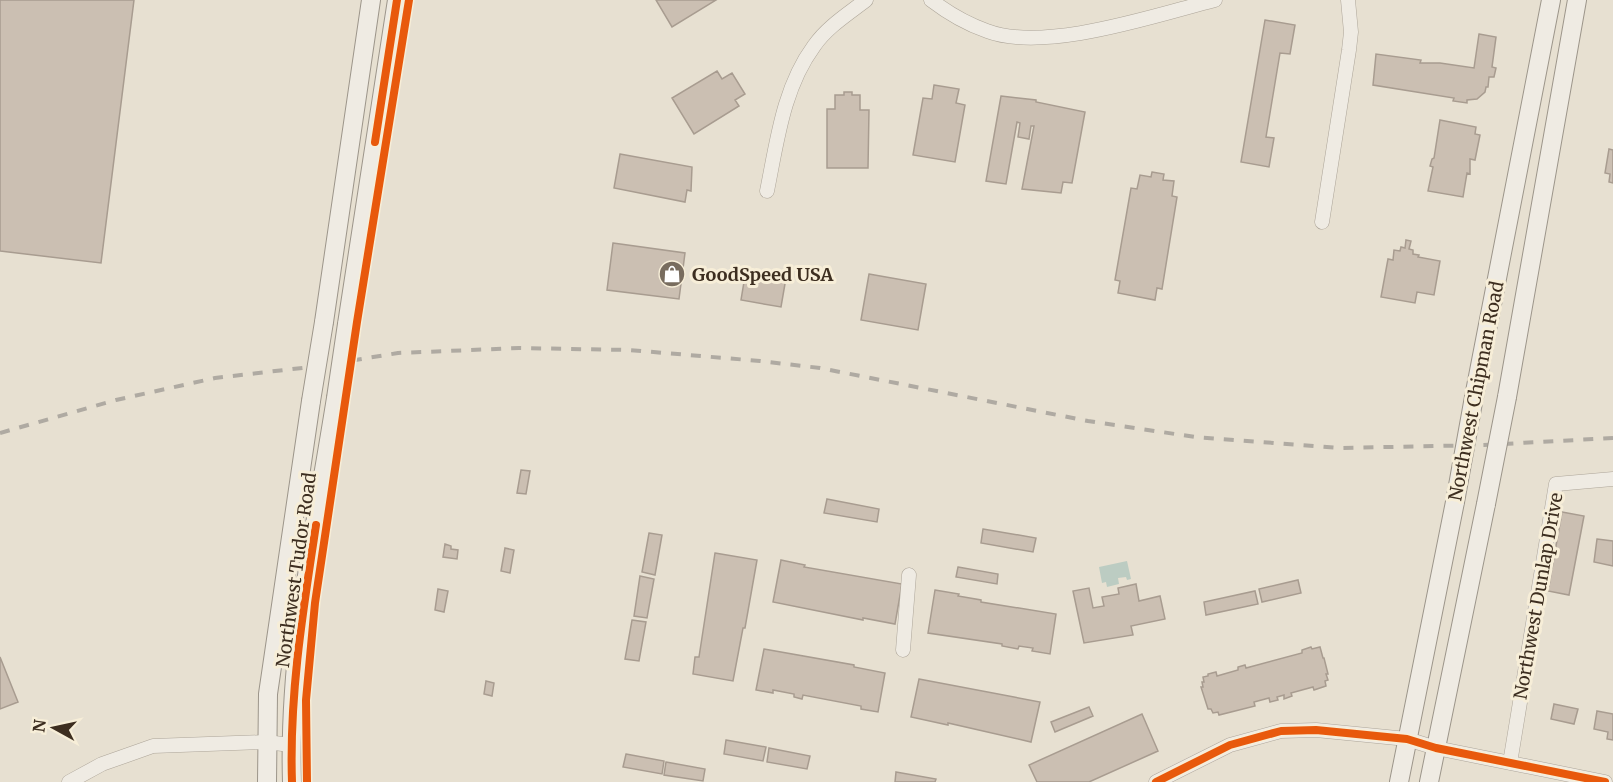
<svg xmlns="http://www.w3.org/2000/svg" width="1613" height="782" viewBox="0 0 1613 782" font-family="Merriweather,serif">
  <rect width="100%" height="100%" fill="#e7e0d1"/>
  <path fill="#bcccc2" d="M1127,561L1131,579L1127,580L1126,577L1118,578L1119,584L1107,587L1106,582L1102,583L1099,567Z"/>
  <path fill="#cbbfb2" stroke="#a89c90" stroke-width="1.5" d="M0,0H134L101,263L0,251Z
    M656,0H716L672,27Z
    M1265,20L1295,25L1290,54L1280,53L1266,137L1274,138L1269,167L1241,162Z
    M1479,34L1496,37L1492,67L1496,68L1494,77H1489L1488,87H1486L1485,92L1477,99L1467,100V103L1453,101L1454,98L1373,85L1376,54L1421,60L1420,63H1440L1474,68Z
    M717,71L722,79L732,73L745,94L735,100L739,106L694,134L672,98Z
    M934,85L959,89L956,103L965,105L955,162L913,155L923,98L932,99Z
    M844,92H852V95H860V110H869L868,168H827V109H835V95H844Z
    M1001,96L1036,100V102L1085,112L1072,183L1063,182L1061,193L1022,189L1034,126H1031L1029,139L1018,137L1020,123L1017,122L1006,184L986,181Z
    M1440,120L1476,127L1475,134L1480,135L1475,160L1470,159V174L1467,173L1463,197L1428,191L1433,167L1430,166L1432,159L1434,158Z
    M1609,149L1613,150V183L1609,182L1610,174L1605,173Z
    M620,154L692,167L691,191L687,190L685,202L614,188Z
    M1152,172L1164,174L1163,180L1174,181L1172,196L1177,197L1162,289L1157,288L1155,300L1118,293L1120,281L1115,280L1131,188L1137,189L1140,175L1151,177Z
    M1406,240L1411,241L1409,249L1413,250V254L1419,255L1418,257L1440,261L1434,295L1417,292L1415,303L1381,297L1388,259L1393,260L1394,250L1400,251L1401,247L1405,248Z
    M613,243L685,253L679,299L607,290Z
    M746,270L786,278L781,307L741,300Z
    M869,274L926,284L918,330L861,320Z
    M521,470L530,471L526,494L517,493Z
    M827,499L879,509L877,522L824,513Z
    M1562,512L1584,516L1569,595L1548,591Z
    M983,529L1036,538L1033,552L981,543Z
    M649,533L662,535L655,575L642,572Z
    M1597,539L1613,541V566L1594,562Z
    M445,544L451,546V549L458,550L457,559L443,557Z
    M505,548L514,550L510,573L501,571Z
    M715,553L757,560L745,628H743L733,681L693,674L695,657H699Z
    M781,560L805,565L804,567L902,584L895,624L863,618V620L773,602Z
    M958,567L998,574L997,584L956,577Z
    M640,576L654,579L647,618L634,616Z
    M1298,580L1301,593L1262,602L1259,589Z
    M1136,584L1139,601L1160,596L1165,619L1131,626L1133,635L1084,643L1073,591L1089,588L1093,608L1104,606L1102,597L1119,594L1118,588Z
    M438,589L448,591L444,612L435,610Z
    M935,590L959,594L958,596L981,600V602L1056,614L1050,654L1032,651L1033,648L1019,646L1018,649L1002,646V644L928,633Z
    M1255,591L1258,604L1206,615L1204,602Z
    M632,620L646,622L639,661L625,659Z
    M1311,647L1312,649L1320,647L1323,658H1324L1328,674H1326L1328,680L1325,681L1326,686L1314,690L1313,687L1291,693L1292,696L1284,699V695L1277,697L1278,700L1270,702L1269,698L1254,702L1255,706L1219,715L1218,712L1213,713L1211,709H1208L1201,687H1203L1202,682H1204L1203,677L1208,676V674L1216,672L1217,676L1238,670V667L1245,665L1246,668L1302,653V650Z
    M764,649L854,665V667L885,673L878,712L861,709V706L803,695L802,699L794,697V694L773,690V693L756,690Z
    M0,657L18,702L0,709Z
    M919,679L1040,702L1031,742L948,723V725L911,717Z
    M486,681L494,683L492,696L484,694Z
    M1554,704L1578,709L1574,724L1551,719Z
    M1089,707L1093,716L1055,732L1051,722Z
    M1597,711L1613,714V740L1607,739L1608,732L1594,729Z
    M1142,714L1158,751L1089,782H1037L1029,765Z
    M726,740L766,747L763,761L724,754Z
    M769,748L810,756L807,769L767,762Z
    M626,754L664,761L662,774L623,767Z
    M666,762L705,769L703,781L664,775Z
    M896,772L936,779L935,782H895Z"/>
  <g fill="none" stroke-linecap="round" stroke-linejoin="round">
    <defs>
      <path id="street" d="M931,0C948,13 967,24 987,31C1045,53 1156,15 1215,0
        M767,191C777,142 783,88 814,46C827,27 848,14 866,0
        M1322,222L1349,50L1351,32L1348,0
        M903,650L909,575
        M1510,763L1556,484L1613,479
        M69,782L102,764L153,746L266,742L291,745
        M1156,782L1230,745L1281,731L1316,730L1407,739L1436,748L1605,782"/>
      <path id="secondary" d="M324,322L371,0
        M347,324L397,0
        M1474,397L1551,0
        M1507,397L1577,0
        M267,782L268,694L311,401
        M292,782C288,653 316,524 336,398
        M1399,782L1455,502
        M1429,782L1486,504"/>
    </defs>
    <use href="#street" stroke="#ada599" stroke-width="15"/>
    <use href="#secondary" stroke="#9c958a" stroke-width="20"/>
    <use href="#street" stroke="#efebe3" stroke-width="14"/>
    <use href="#secondary" stroke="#efebe3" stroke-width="18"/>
    <path stroke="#afaaa2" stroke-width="4" stroke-dasharray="10 10" stroke-linecap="butt" d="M0,433L116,400L215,378L319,366L398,353L519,348L629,350L760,361L820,368L1088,421L1195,437L1340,448L1484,445L1613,438"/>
    <defs>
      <path id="secondary-bridge" d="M336,398L347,324
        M311,401L324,322
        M1455,502L1474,397
        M1486,504L1507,397"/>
    </defs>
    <use href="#secondary-bridge" stroke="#9c958a" stroke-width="20" stroke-linecap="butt"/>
    <use href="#secondary-bridge" stroke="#efebe3" stroke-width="18"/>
    <defs>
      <path id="cycleway" d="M375,142L397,0
        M292,782C289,696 303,610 316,525
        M307,782L306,700L315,603L357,322L409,0
        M1156,782L1230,745L1281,731L1316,730L1407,739L1436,748L1605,782"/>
    </defs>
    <use href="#cycleway" stroke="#f7eed8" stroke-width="11"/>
    <use href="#cycleway" stroke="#e8590c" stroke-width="8"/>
  </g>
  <defs>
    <symbol id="shop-disc" viewBox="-11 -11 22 22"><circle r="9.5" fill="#786c5e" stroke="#f7eed8"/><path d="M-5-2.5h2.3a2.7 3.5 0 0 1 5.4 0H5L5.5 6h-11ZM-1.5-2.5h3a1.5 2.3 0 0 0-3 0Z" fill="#fff"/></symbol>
  </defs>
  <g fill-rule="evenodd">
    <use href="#shop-disc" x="657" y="259" width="30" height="30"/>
  </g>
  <g text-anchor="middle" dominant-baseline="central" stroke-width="6" stroke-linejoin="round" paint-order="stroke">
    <g font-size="18" font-weight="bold" fill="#3d2e20" stroke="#f7eed8" text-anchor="start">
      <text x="692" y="274">GoodSpeed USA</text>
    </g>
    <g font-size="18" fill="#3d2e20" stroke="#f7eed8">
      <text transform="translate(1476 391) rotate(-79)">Northwest Chipman Road</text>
      <text transform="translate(296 570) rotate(-82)">Northwest Tudor Road</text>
      <text transform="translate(1538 596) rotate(-80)">Northwest Dunlap Drive</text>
    </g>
  </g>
  <g transform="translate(54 728) rotate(278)" stroke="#f7eed8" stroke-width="4.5" paint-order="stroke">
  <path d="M0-4.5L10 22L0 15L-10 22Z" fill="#3d2e20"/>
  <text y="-9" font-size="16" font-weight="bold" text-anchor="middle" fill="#3d2e20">N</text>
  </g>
</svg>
